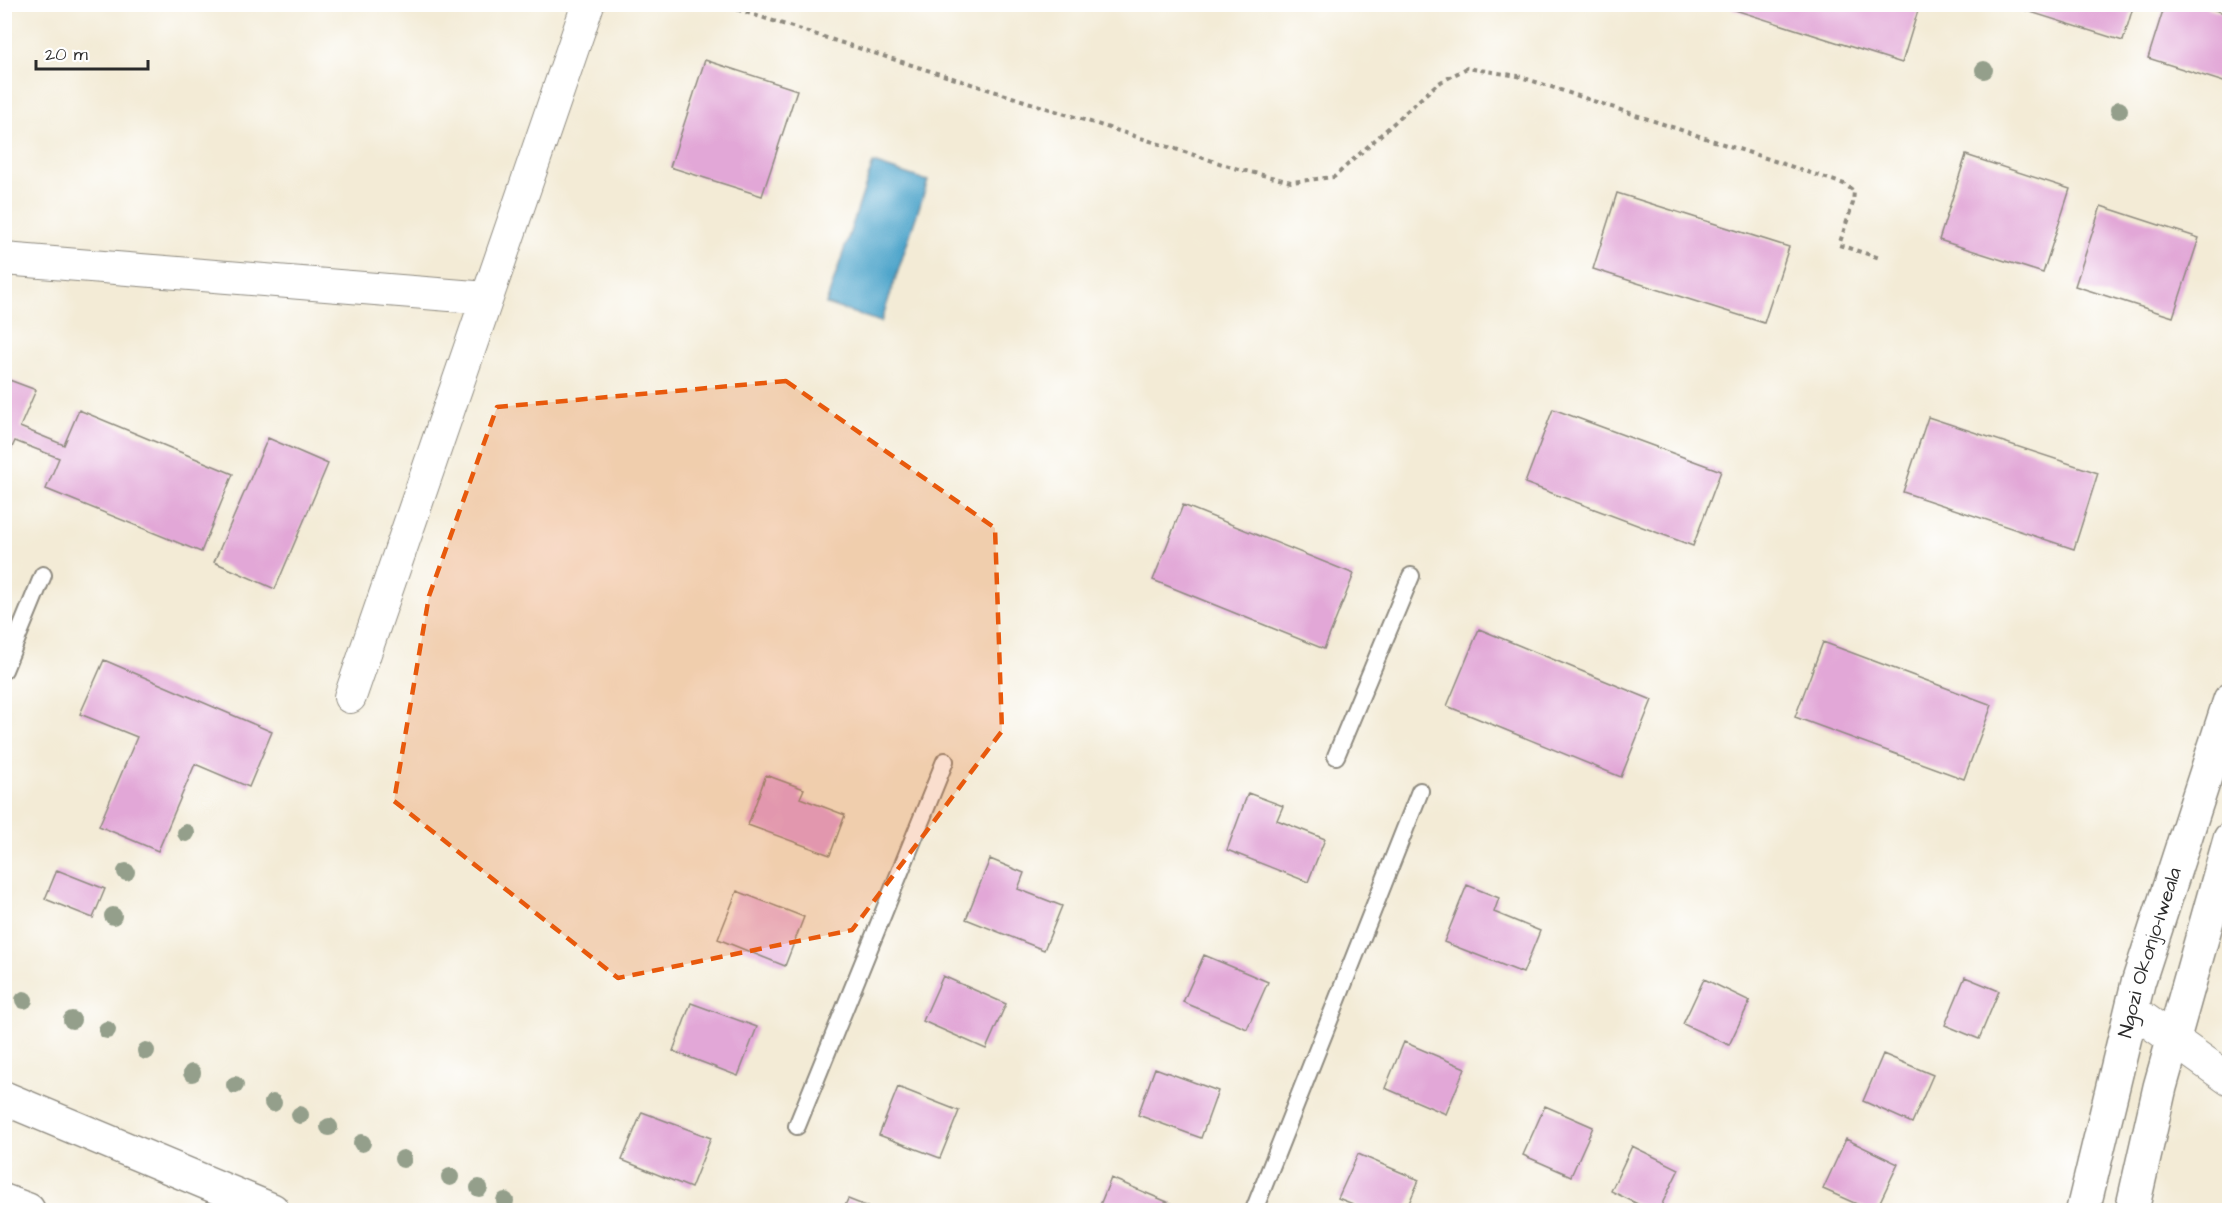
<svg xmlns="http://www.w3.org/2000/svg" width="2234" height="1215" viewBox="0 0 2234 1215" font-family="'Architects Daughter',sans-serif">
  <rect width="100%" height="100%" fill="#fff"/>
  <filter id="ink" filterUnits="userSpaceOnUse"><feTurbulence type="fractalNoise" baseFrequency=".0167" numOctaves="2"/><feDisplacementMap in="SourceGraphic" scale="12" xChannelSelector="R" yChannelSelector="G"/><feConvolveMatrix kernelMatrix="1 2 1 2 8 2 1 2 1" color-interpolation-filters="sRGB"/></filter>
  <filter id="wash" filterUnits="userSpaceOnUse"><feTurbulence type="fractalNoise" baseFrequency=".008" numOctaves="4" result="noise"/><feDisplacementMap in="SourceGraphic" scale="24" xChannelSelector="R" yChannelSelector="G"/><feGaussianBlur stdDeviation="1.35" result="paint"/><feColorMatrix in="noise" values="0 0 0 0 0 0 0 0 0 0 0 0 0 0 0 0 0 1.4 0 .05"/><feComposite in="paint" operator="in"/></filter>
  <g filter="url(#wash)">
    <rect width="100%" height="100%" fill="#f3ebd6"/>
    <path fill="#4ea4ca" stroke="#3c687a" stroke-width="1.5" d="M873,163L928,181L881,322L826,304Z"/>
    <g id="blocks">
      <path fill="#e2a7d7" d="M1734,4H1920L1902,63L1732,9Z
        M2020,4H2134L2123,41L2018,8Z
        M2165,4H2197L2230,15V84L2148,58Z
        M705,60L797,90L762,196L670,167Z
        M1966,155L2070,189L2043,273L1939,240Z
        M1617,193L1789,247L1764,323L1593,269Z
        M2101,206L2199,238L2173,317L2075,286Z
        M4,378L36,390L20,427L64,445L79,410L233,474L201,552L46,489L59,458L15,441L4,465Z
        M1553,409L1721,471L1693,546L1525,483Z
        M1928,417L2098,473L2074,549L1903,492Z
        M268,438L328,464L275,589L214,562Z
        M1183,505L1354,574L1324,649L1153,580Z
        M1479,629L1652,700L1621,777L1447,706Z
        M1823,642L1992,705L1964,779L1795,717Z
        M104,660L272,732L249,787L195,764L158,851L99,826L137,737L80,714Z
        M766,775L804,789L800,798L845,815L830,855L748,825Z
        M1248,793L1283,806L1277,820L1325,839L1308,882L1227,850Z
        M990,859L1024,873L1018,889L1062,906L1044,950L966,919Z
        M57,870L105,889L93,918L45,899Z
        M1467,885L1499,898L1494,912L1540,931L1523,973L1444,942Z
        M737,891L804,917L785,966L718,939Z
        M1204,955L1268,982L1247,1029L1183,1002Z
        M943,976L1006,1004L986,1049L923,1021Z
        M1965,977L1999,991L1979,1039L1945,1025Z
        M1704,979L1750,1001L1729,1045L1683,1024Z
        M691,1003L757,1027L738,1076L673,1051Z
        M1404,1042L1465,1068L1446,1114L1385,1088Z
        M1883,1054L1933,1075L1912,1123L1863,1101Z
        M1155,1068L1218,1091L1201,1138L1138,1115Z
        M898,1087L959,1111L940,1158L879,1135Z
        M1545,1106L1593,1127L1571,1176L1523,1155Z
        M642,1112L711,1138L691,1188L622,1160Z
        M1846,1139L1898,1164L1876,1210H1870L1823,1189Z
        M1632,1146L1679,1169L1659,1210H1650L1611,1191Z
        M1358,1154L1419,1180L1406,1210H1368L1338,1198Z
        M1111,1178L1172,1204L1169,1210H1098Z
        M848,1199L876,1210H843Z"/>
    </g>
  </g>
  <g filter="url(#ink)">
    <use href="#blocks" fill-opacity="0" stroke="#8f8b80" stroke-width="1.5"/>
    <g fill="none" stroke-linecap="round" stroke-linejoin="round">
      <defs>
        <path id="lane" d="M4,670L43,575
          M1336,756L1411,576
          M797,1126L945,761
          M1254,1210L1420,791"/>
        <path id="street" d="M4,259L487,298
          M350,697L588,4
          M2132,1010L2230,1080"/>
        <g id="secondary">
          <path d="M4,1098L272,1210"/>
          <path d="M4,1201L28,1210"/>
          <path id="s1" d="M2083,1210L2138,983L2230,700"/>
          <path d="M2132,1210L2160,1087L2230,839"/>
        </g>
      </defs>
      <use href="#lane" stroke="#8f8b80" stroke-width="20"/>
      <use href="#street" stroke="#8f8b80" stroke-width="34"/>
      <use href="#secondary" stroke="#8f8b80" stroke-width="36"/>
      <path stroke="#8f8b80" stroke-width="4" stroke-dasharray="4.5 4.5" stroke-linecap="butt" d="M720,4L1238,169L1291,182L1334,177L1437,84L1467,68L1518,76L1844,184L1854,191L1853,203L1839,245L1880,258"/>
      <use href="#lane" stroke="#fff" stroke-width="16"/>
      <use href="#street" stroke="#fff" stroke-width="32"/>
      <use href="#secondary" stroke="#fff" stroke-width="33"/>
    </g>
    <g fill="#949f8b">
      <circle cx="1984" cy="70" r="9"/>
      <circle cx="2119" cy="110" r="9"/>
      <circle cx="186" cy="833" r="9"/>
      <circle cx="126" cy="872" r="9"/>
      <circle cx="113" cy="916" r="9"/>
      <circle cx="24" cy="1000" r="9"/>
      <circle cx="72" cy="1020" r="9"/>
      <circle cx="107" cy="1030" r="9"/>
      <circle cx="146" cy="1051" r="9"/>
      <circle cx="192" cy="1073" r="9"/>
      <circle cx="235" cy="1085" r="9"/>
      <circle cx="273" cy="1103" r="9"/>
      <circle cx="300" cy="1115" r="9"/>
      <circle cx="329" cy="1127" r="9"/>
      <circle cx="362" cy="1143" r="9"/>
      <circle cx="403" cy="1159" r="9"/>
      <circle cx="450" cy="1177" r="9"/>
      <circle cx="479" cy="1188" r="9"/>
      <circle cx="505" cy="1201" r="9"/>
    </g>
  </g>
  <path fill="#e8590c" fill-opacity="0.2" stroke="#e8590c" stroke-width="4.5" stroke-dasharray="12 8" stroke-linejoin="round" d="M786,381L995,528L1002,731L852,930L618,978L394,801L429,596L497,407Z"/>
  <g text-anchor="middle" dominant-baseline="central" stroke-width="5" stroke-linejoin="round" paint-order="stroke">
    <g font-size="20" fill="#2b2b2b" stroke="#fff">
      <text stroke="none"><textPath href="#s1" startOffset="266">Ngozi Okonjo-Iweala</textPath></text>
    </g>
  </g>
  <rect width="2234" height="1215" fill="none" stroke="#fff" stroke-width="24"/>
  <path d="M36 60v9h112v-9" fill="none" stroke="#2b2b2b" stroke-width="3"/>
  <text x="45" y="60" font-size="18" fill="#2b2b2b" stroke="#ffffff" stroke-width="4.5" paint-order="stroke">20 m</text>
</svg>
